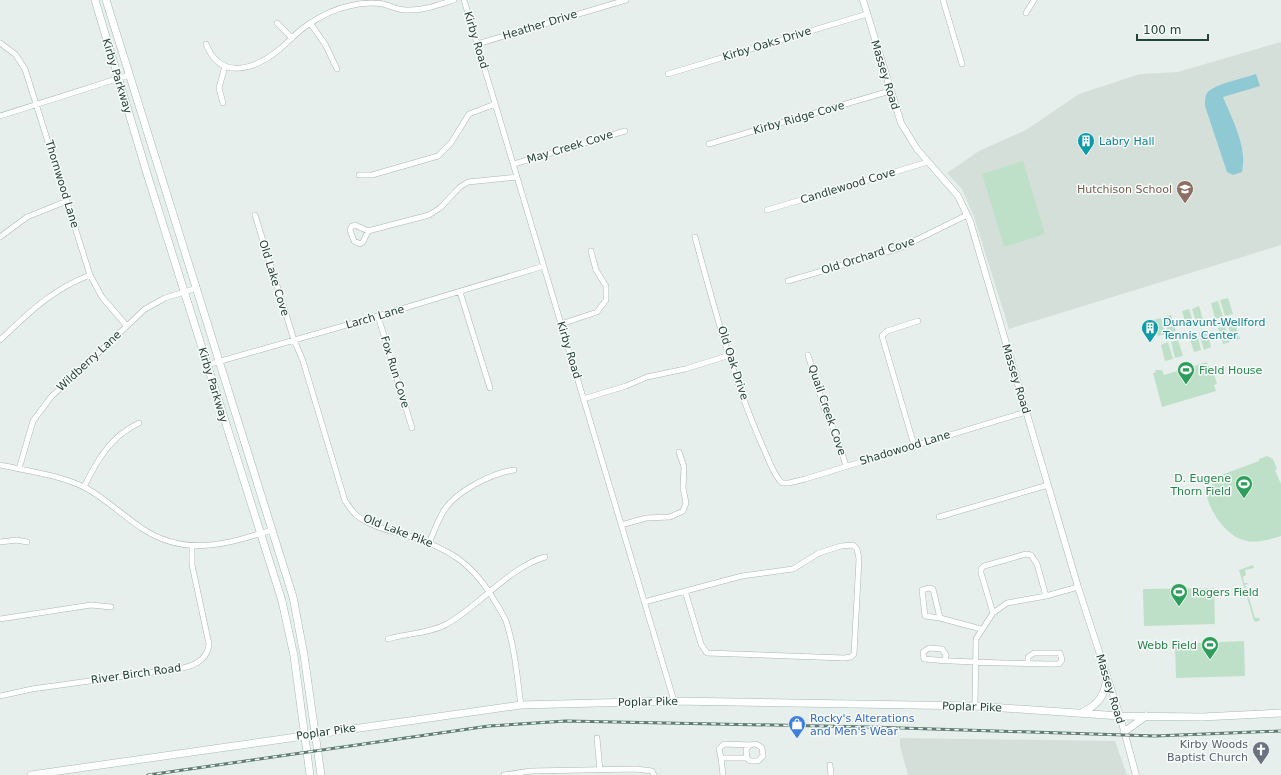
<svg xmlns="http://www.w3.org/2000/svg" width="1281" height="775" viewBox="0 0 1281 775" font-family="'DejaVu Sans',sans-serif">
  <rect width="100%" height="100%" fill="#e6efeb"/>
  <path fill="#d4dfda" d="M1281,42V245L1009,329L974,217L962,189L947,173L979,151L1026,130L1079,94L1140,74L1178,72Z
    M900,738L1115,741L1127,775H908L900,746Z"/>
  <path fill="#bfe0c8" d="M1023,161L1045,234L1004,247L982,174Z
    M1228,298L1233,314L1225,316L1220,300Z
    M1218,301L1223,317L1215,319L1211,303Z
    M1199,306L1204,323L1197,325L1192,309Z
    M1189,309L1194,325L1187,328L1182,311Z
    M1171,315L1176,331L1168,333L1163,317Z
    M1161,318L1166,334L1158,336L1153,320Z
    M1235,323L1240,339L1232,341L1228,325Z
    M1225,326L1230,342L1223,344L1218,328Z
    M1207,331L1211,347L1204,350L1199,333Z
    M1197,334L1201,350L1194,352L1189,336Z
    M1178,340L1183,356L1175,358L1171,342Z
    M1168,342L1173,359L1165,361L1161,345Z
    M1207,362L1209,368L1212,367L1217,384L1214,385L1216,391L1162,407L1153,373L1156,372L1155,370H1162L1164,375Z
    M1267,456L1273,459L1277,469L1275,470L1281,484V536C1272,539 1256,543 1247,541C1225,537 1207,508 1205,487L1223,480L1224,474L1259,461V459Z
    M1253,565L1254,568L1245,570L1246,575L1243,577L1244,583H1249L1245,585L1255,618H1259L1260,620L1256,622L1254,621L1239,570Z
    M1214,588L1215,624L1144,626L1143,589Z
    M1244,641L1245,676L1176,678L1175,644Z"/>
  <path fill="#8ec9d4" d="M1256,74L1260,86L1223,97C1232,119 1248,148 1242,172L1233,175L1227,172L1205,106C1205,101 1205,96 1207,93C1214,84 1245,78 1256,74Z"/>
  <g fill="none" stroke-linecap="round" stroke-linejoin="round">
    <defs>
      <path id="minor" d="M464,0L674,701
        M943,0L962,64
        M1026,13L1034,0
        M277,23L292,38
        M310,23L325,44L337,69
        M0,43L15,54L25,69L90,275L102,297L126,325
        M206,44C221,82 256,69 281,48C289,41 296,33 306,26C319,17 334,9 349,6C360,3 372,2 383,4C391,6 398,10 406,10C422,11 438,5 454,0
        M477,44L626,0
        M668,74L867,14
        M223,103L219,88L225,66
        M0,116L129,75
        M709,144L890,91
        M514,164L625,131
        M359,175H372L438,156L451,143L469,114L495,104
        M767,210L928,162
        M255,215L294,340L303,361L345,501C348,505 352,511 356,515C372,528 396,532 415,538C450,550 471,563 491,595C496,603 502,612 506,621C515,648 517,677 521,705
        M368,231L355,225L352,226L350,230L354,241L360,244L363,242L368,231L429,215L440,208L460,187L468,182L517,177
        M0,237L27,217L67,201
        M695,237C714,307 733,379 762,445C768,457 772,473 782,483H789L805,479L1026,412
        M788,281L900,248L967,215
        M460,292L490,388
        M378,316L412,428
        M561,324L597,312L606,300V286L596,270L591,251
        M0,340C30,312 51,290 90,275
        M808,355L824,408L837,437L846,466
        M207,365L378,316L544,266
        M583,399L626,386L647,377L685,369L730,355
        M914,445L882,336L887,331L918,321
        M0,465C28,471 60,475 86,488C106,499 123,516 143,529C186,557 227,544 272,530
        M19,469L33,421L51,397L145,309L165,298L197,288
        M84,487C97,460 111,436 139,423
        M939,517L1048,485
        M621,525L646,518L670,517L683,511L686,503L683,488L684,467L679,452
        M0,542L17,540L27,542
        M429,543C434,532 438,519 445,509C457,491 492,473 514,470
        M644,602L742,576L793,569L819,553L841,546L853,545L857,549L859,559L854,654L851,657L844,658L707,653L701,644L685,591
        M993,613L981,573V569L984,566L1026,554L1031,555L1037,564L1046,596
        M940,618L925,616L922,590L929,588L933,589L940,618L981,629
        M0,619L91,605L111,607
        M388,639C408,633 428,634 447,624C479,606 510,567 545,557
        M945,661L946,655L942,649L929,648L923,652L924,659C967,663 1011,663 1054,664H1059L1062,660L1060,653H1034L1028,657V664
        M0,696L32,689L183,668C196,665 208,658 209,644L192,565V546
        M975,706L976,639L993,613L1007,603L1046,596L1078,587
        M597,738L600,770
        M721,758L719,749L724,744L751,745
        M830,765L831,775
        M504,775L531,771L636,769L652,771L654,775
        M723,775L721,758H747L750,761H758L763,756L762,748C756,742 750,743 746,750L747,758"/>
      <path id="tertiary" d="M863,0L901,123L917,149L958,196L970,221L1078,587L1120,716L1136,775"/>
      <path id="secondary" d="M95,0L148,177L282,601L294,656L310,775
        M106,0L293,597L304,655L321,775
        M1083,712C1099,704 1105,695 1107,677
        M1124,732L1146,716
        M31,775L521,705L674,701L975,706L1120,716L1202,717L1281,713"/>
    </defs>
    <use href="#minor" stroke="#a8b8b2" stroke-width="6"/>
    <use href="#tertiary" stroke="#a8b8b2" stroke-width="7"/>
    <use href="#secondary" stroke="#a4bbb3" stroke-width="8"/>
    <use href="#minor" stroke="#fff" stroke-width="5"/>
    <use href="#tertiary" stroke="#fff" stroke-width="6"/>
    <use href="#secondary" stroke="#fff" stroke-width="7"/>
    <defs>
      <path id="rail" d="M148,775L489,726L566,721L870,727L1155,736L1281,731"/>
    </defs>
    <use href="#rail" stroke="#5f7d75" stroke-width="3"/>
    <use href="#rail" stroke="#f7fbf9" stroke-width="1.5" stroke-dasharray="4.5" stroke-linecap="butt"/>
  </g>
  <defs>
    <symbol id="building-pin" viewBox="-11 -11 22 30"><path d="M0 17L-7.5 6A9.5 9.5 0 1 1 7.5 6Z" fill="#0f9aa8" stroke="#f7fbf9"/><path d="M-4-6H4V6H1V3H-1V6H-4ZM-2.5-4.3h1.7v1.8h-1.7ZM.8-4.3h1.7v1.8H.8ZM-2.5-1h1.7V.8h-1.7ZM.8-1h1.7V.8H.8Z" fill="#fff"/></symbol>
    <symbol id="school-pin" viewBox="-11 -11 22 30"><path d="M0 17L-7.5 6A9.5 9.5 0 1 1 7.5 6Z" fill="#8d6e63" stroke="#f7fbf9"/><path d="M0-5L7-2L0 1L-7-2ZM-4 1L0 2.5L4 1V4Q0 6-4 4Z" fill="#fff"/></symbol>
    <symbol id="stadium-pin" viewBox="-11 -11 22 30"><path d="M0 17L-7.5 6A9.5 9.5 0 1 1 7.5 6Z" fill="#2e9e5b" stroke="#f7fbf9"/><path d="M0-5a6.5 5 0 1 0 0 10a6.5 5 0 1 0 0-10ZM-3.5-1.8h7v3.6h-7Z" fill="#fff"/></symbol>
    <symbol id="shop-pin" viewBox="-11 -11 22 30"><path d="M0 17L-7.5 6A9.5 9.5 0 1 1 7.5 6Z" fill="#3f7fe0" stroke="#f7fbf9"/><path d="M-5-2.5h2.3a2.7 3.5 0 0 1 5.4 0H5L5.5 6h-11ZM-1.5-2.5h3a1.5 2.3 0 0 0-3 0Z" fill="#fff"/></symbol>
    <symbol id="church-pin" viewBox="-11 -11 22 30"><path d="M0 17L-7.5 6A9.5 9.5 0 1 1 7.5 6Z" fill="#6b7280" stroke="#f7fbf9"/><path d="M-1.2-6h2.4v3.5h3.3v2.4h-3.3V6h-2.4V-.1h-3.3v-2.4h3.3Z" fill="#fff"/></symbol>
  </defs>
  <g fill-rule="evenodd">
    <use href="#building-pin" x="1076" y="131" width="20" height="27"/>
    <use href="#school-pin" x="1175" y="179" width="20" height="27"/>
    <use href="#building-pin" x="1140" y="318" width="20" height="27"/>
    <use href="#stadium-pin" x="1176" y="360" width="20" height="27"/>
    <use href="#stadium-pin" x="1234" y="474" width="20" height="27"/>
    <use href="#stadium-pin" x="1169" y="582" width="20" height="27"/>
    <use href="#stadium-pin" x="1200" y="635" width="20" height="27"/>
    <use href="#shop-pin" x="787" y="714" width="20" height="27"/>
    <use href="#church-pin" x="1251" y="740" width="20" height="27"/>
  </g>
  <g text-anchor="middle" dominant-baseline="central" stroke-width="3" stroke-linejoin="round" paint-order="stroke">
    <g font-size="11" fill="#24423a" stroke="#f7fbf9">
      <text transform="translate(540 25) rotate(-17)">Heather Drive</text>
      <text transform="translate(476 40) rotate(73)">Kirby Road</text>
      <text transform="translate(767 44) rotate(-17)">Kirby Oaks Drive</text>
      <text transform="translate(885 75) rotate(73)">Massey Road</text>
      <text transform="translate(117 76) rotate(73)">Kirby Parkway</text>
      <text transform="translate(799 118) rotate(-16)">Kirby Ridge Cove</text>
      <text transform="translate(570 147) rotate(-17)">May Creek Cove</text>
      <text transform="translate(62 184) rotate(73)">Thornwood Lane</text>
      <text transform="translate(848 186) rotate(-17)">Candlewood Cove</text>
      <text transform="translate(868 256) rotate(-18)">Old Orchard Cove</text>
      <text transform="translate(274 278) rotate(73)">Old Lake Cove</text>
      <text transform="translate(375 317) rotate(-16)">Larch Lane</text>
      <text transform="translate(569 350) rotate(73)">Kirby Road</text>
      <text transform="translate(89 361) rotate(-43)">Wildberry Lane</text>
      <text transform="translate(733 363) rotate(72)">Old Oak Drive</text>
      <text transform="translate(395 372) rotate(73)">Fox Run Cove</text>
      <text transform="translate(1016 379) rotate(73)">Massey Road</text>
      <text transform="translate(213 385) rotate(73)">Kirby Parkway</text>
      <text transform="translate(827 410) rotate(71)">Quail Creek Cove</text>
      <text transform="translate(905 448) rotate(-17)">Shadowood Lane</text>
      <text transform="translate(398 531) rotate(21)">Old Lake Pike</text>
      <text transform="translate(136 674) rotate(-8)">River Birch Road</text>
      <text transform="translate(1110 689) rotate(73)">Massey Road</text>
      <text transform="translate(648 702) rotate(-1)">Poplar Pike</text>
      <text transform="translate(972 707) rotate(2)">Poplar Pike</text>
      <text transform="translate(326 732) rotate(-8)">Poplar Pike</text>
    </g>
    <g font-size="11" fill="#0d838f" stroke="#f7fbf9" text-anchor="start">
      <text x="1099" y="141">Labry Hall</text>
      <text x="1163" y="322">Dunavunt-Wellford<tspan x="1163" dy="13">Tennis Center</tspan></text>
    </g>
    <g font-size="11" fill="#785e54" stroke="#f7fbf9" text-anchor="end">
      <text x="1172" y="189">Hutchison School</text>
    </g>
    <g font-size="11" fill="#27864d" stroke="#f7fbf9" text-anchor="start">
      <text x="1199" y="370">Field House</text>
      <text x="1231" y="478" text-anchor="end">D. Eugene<tspan x="1231" dy="13">Thorn Field</tspan></text>
      <text x="1192" y="592">Rogers Field</text>
      <text x="1197" y="645" text-anchor="end">Webb Field</text>
    </g>
    <g font-size="11" fill="#366cbe" stroke="#f7fbf9" text-anchor="start">
      <text x="810" y="718">Rocky's Alterations<tspan x="810" dy="13">and Men's Wear</tspan></text>
    </g>
    <g font-size="11" fill="#5b616d" stroke="#f7fbf9" text-anchor="end">
      <text x="1248" y="744">Kirby Woods<tspan x="1248" dy="13">Baptist Church</tspan></text>
    </g>
  </g>
  <path d="M1137 34v6h71v-6" fill="none" stroke="#24423a" stroke-width="2"/>
  <text x="1143" y="34" font-size="12" fill="#24423a" stroke="#f7fbf9" stroke-width="3" paint-order="stroke">100 m</text>
</svg>
